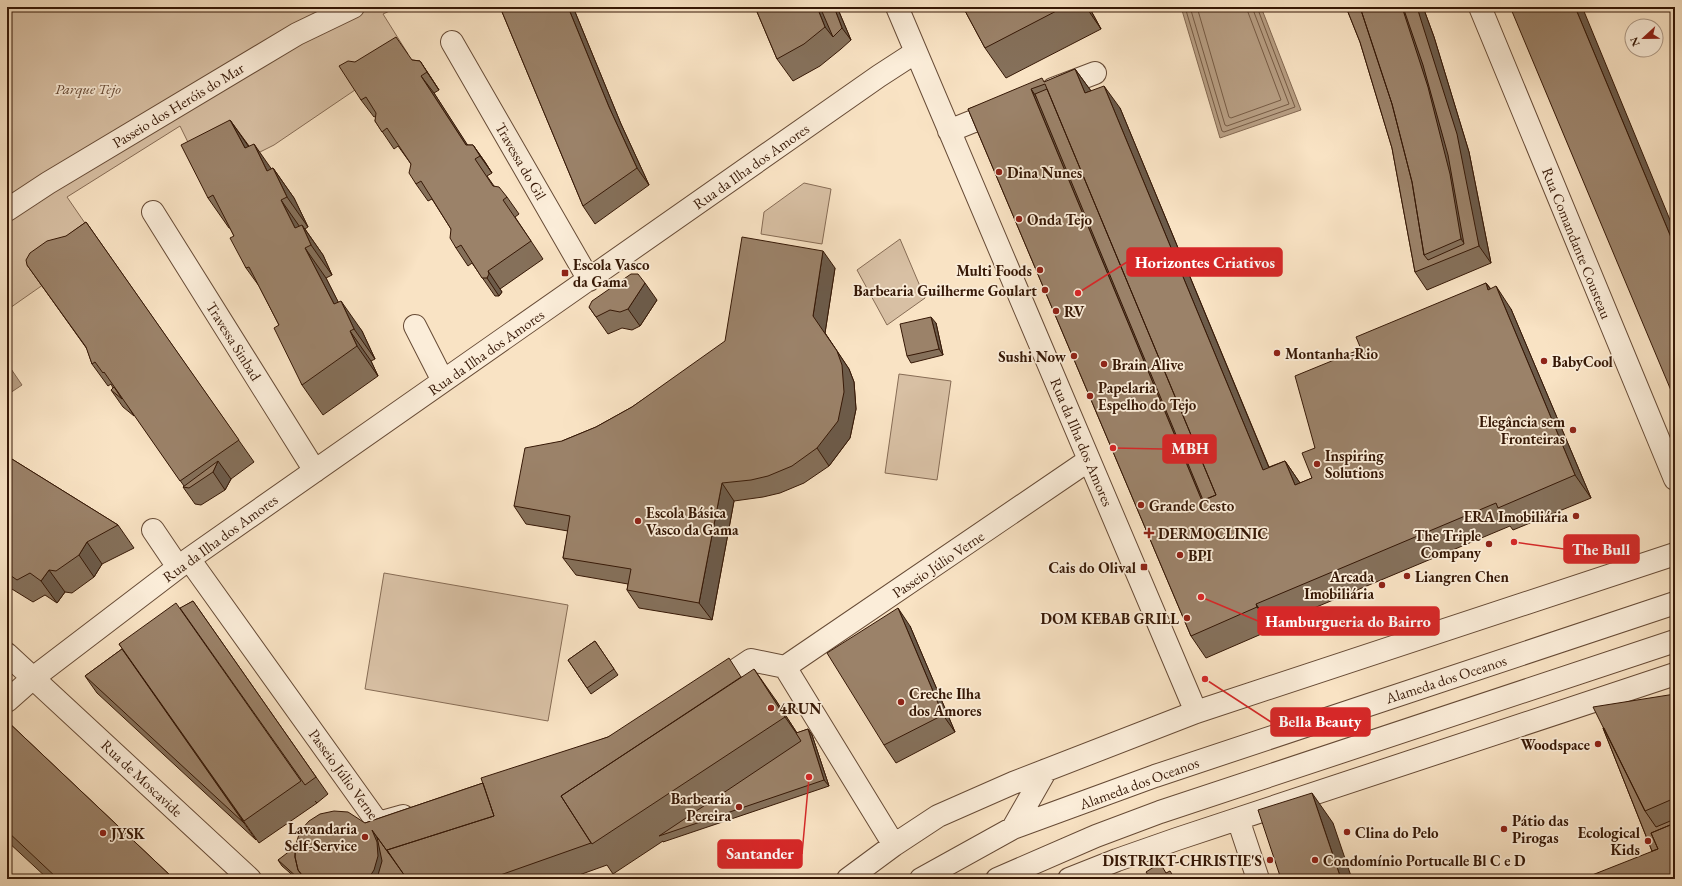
<svg xmlns="http://www.w3.org/2000/svg" width="1682" height="886" viewBox="0 0 1682 886" font-family="'EB Garamond',serif">
  <rect width="100%" height="100%" fill="#f9e3c4"/>
  <filter id="stains"><feTurbulence type="fractalNoise" baseFrequency=".005" numOctaves="4"/><feColorMatrix values="0 0 0 0 .2 0 0 0 0 .09 0 0 0 0 .02 0 0 0 .5 -.17"/></filter>
  <radialGradient id="worn" r=".72"><stop offset=".6" stop-color="#630" stop-opacity="0"/><stop offset="1" stop-color="#630" stop-opacity=".3"/></radialGradient>
  <path fill="#d8c0a4" stroke="#876c55" d="M7,7H398L383,14L408,54L274,145L206,179L180,126L67,197L100,245L7,310Z
    M804,183L831,189L822,244L761,234L764,212Z
    M900,239L925,298L887,325L857,270Z
    M899,374L951,381L937,480L885,473Z
    M384,573L568,605L548,721L365,689Z"/>
  <path fill="#b79e83" stroke="#836851" d="M1181,7H1261L1301,110L1220,138Z
    M7,363L22,385L7,395Z"/>
  <g fill="none" stroke-linecap="round" stroke-linejoin="round">
    <path stroke="#765b44" stroke-width="1" d="M1185,7L1222,131L1224,132L1295,107L1257,7
      M1190,7L1225,125L1227,126L1289,104L1252,7
      M1197,7L1229,117L1231,118L1281,100L1246,7"/>
    <defs>
      <path id="minor" d="M897,7L1196,712
        M1480,7L1675,479
        M452,42L589,280
        M1053,89L1095,73
        M949,131L1001,110
        M7,210L48,183L297,34L353,7
        M153,212L315,471
        M415,326L443,381
        M153,530L178,567
        M189,559L378,823L403,816
        M7,654L250,879
        M785,667L1089,460
        M712,686L751,660L785,667L894,845
        M7,701L33,678L189,559L879,76L916,52
        M1238,819L1258,879
        M1013,828L1046,770
        M848,879L894,845L938,816L1013,783L1196,712L1675,554
        M921,879L1013,828L1155,776L1675,603
        M997,879L1096,836L1160,812L1675,641
        M1069,879L1117,860L1177,839L1675,674"/>
    </defs>
    <use href="#minor" stroke="#674b36" stroke-width="24"/>
    <use href="#minor" stroke="#fbedd9" stroke-width="22"/>
  </g>
  <path fill="#85705a" stroke="#361806" d="M500,7H573L621,124L649,185L595,224L583,206Z
    M755,7H837L851,40L841,49L820,66L793,81L777,59Z
    M963,7H1089L1101,29L1006,78L985,48Z
    M1346,7H1423L1434,37L1469,152L1491,263L1427,290L1415,272L1392,148L1360,42Z
    M412,60L420,61L439,90L434,93L467,145H473L485,162L492,173L487,176L494,186L507,197L519,214L515,217L543,259L500,289L502,292L499,296H495L472,263L468,266L456,248L451,229L432,199L428,201L416,184L411,164L398,146L394,149L375,121L376,116L374,117L361,100L355,62Z
    M1075,69L1091,91L1120,108L1269,467L1285,461L1300,483L1312,478L1315,448L1361,349L1486,283L1491,289L1511,309L1591,498L1513,530L1510,526L1271,626L1273,629L1206,658L1191,636L968,109L1045,82Z
    M230,120L249,146L271,169L273,168L294,198L308,227L305,229L323,255L332,275L326,278L338,302L362,331L375,359L371,361L378,376L323,415L302,385L279,325L259,286L246,268L234,236L230,228H229L208,198Z
    M86,222L254,462L231,479L225,490L201,505L195,504L183,487L184,486L127,404L134,416L123,407L111,390L113,388L111,384L108,386L92,364L87,349L27,265Z
    M835,268L825,333L849,369L854,382L856,409L850,438L829,466L804,483L780,493L763,497L734,501L712,620L639,608L627,590L628,584L576,575L563,558L568,531L526,524L514,506L562,441L596,427L632,407Z
    M657,300L640,326L632,330L622,328L608,334L589,307Z
    M936,323L943,355L911,363L907,356Z
    M7,456L118,525L134,548L102,564L94,577L72,593L65,592L57,603L45,595L33,602L7,586Z
    M193,601L328,794L317,803L315,801L317,803L259,843L119,644Z
    M910,626L955,732L896,763L884,745Z
    M595,641L618,675L591,694L568,660Z
    M122,649L256,840L97,693L85,676Z
    M742,677L775,699L797,733L808,729L812,735L829,786L663,842V841L613,874L607,865L568,879H297L282,866L278,860L365,823L483,783L608,737Z
    M1675,694V879L1652,851L1603,728Z
    M7,721L174,879H48L7,841Z"/>
  <path fill="#6c5b4a" stroke="#361806" d="M568,7H573L621,124L649,185L637,168L609,107Z
    M817,7H823L833,37L825,27Z
    M834,7H837L851,40L842,28Z
    M1086,7H1089L1101,29Z
    M1402,7H1408L1443,109L1469,250L1461,239Z
    M1417,7H1423L1434,37L1469,152L1491,263L1479,246Z
    M1575,7H1581L1583,9L1675,232V247Z
    M420,61L432,79L439,90L427,72Z
    M1075,69L1091,91L1085,93Z
    M421,76L434,93L476,158L466,145Z
    M1104,86L1120,108L1279,492L1263,470Z
    M1031,89L1047,112L1210,504L1202,501Z
    M230,120L251,150L245,148Z
    M254,144L275,174L267,171Z
    M473,145L485,162L492,173L480,156Z
    M273,168L294,198L308,227L287,197Z
    M281,200L302,230L295,228Z
    M302,225L323,255L332,275L311,245Z
    M305,248L326,278L352,329L334,304Z
    M823,251L835,268L825,333L849,369L854,382L856,409L850,438L829,466L817,448L813,316Z
    M488,271L502,292L499,296L487,278Z
    M645,283L657,300L640,326L628,309Z
    M1486,283L1502,305L1488,290Z
    M1496,286L1511,309L1591,498L1575,475Z
    M341,301L362,331L375,359L354,329Z
    M931,317L936,323L943,355L939,349Z
    M350,331L371,361L378,376L357,346Z
    M218,461L231,479L225,490L213,472Z
    M1285,461L1300,483L1295,485Z
    M722,483L734,501L712,620L699,603Z
    M87,542L102,564L94,577L79,555Z
    M49,570L65,592L57,603L41,581Z
    M1256,604L1271,626L1273,629L1257,607Z
    M898,608L910,626L955,732L943,715Z
    M754,669L775,699L806,747L785,717Z
    M808,729L812,735L829,786L824,780Z
    M1312,793L1333,823L1352,879H1341Z
    M372,830L384,847L389,879H368Z"/>
  <path fill="#9b8269" stroke="#361806" fill-rule="evenodd" d="M500,7H568L609,107L637,168L583,206Z
    M755,7H817L825,27L804,44L777,59Z
    M820,7H834L842,28L833,37Z
    M963,7H1064L985,48Z
    M1346,7H1360L1392,104L1412,182L1424,255L1428,260L1464,244L1448,155L1423,65L1403,7H1417L1421,20L1457,134L1479,246L1415,272L1392,148L1360,42Z
    M1360,7H1402L1428,87L1450,174L1461,239L1424,255L1412,182L1392,104Z
    M1516,7H1575L1675,247V400L1511,9Z
    M396,37L412,60L420,61L427,72L421,76L466,145H473L480,156L475,159L493,186L499,187L507,197L503,200L531,241L488,271L489,274L487,278H482L461,245L456,248L450,238L451,229L421,181L416,184L409,173L411,164L387,128L382,132L375,121L376,113L366,97L361,100L339,66L348,61L355,62Z
    M1075,69L1085,93L1104,86L1263,470L1285,461L1295,485L1312,478L1302,453L1315,448L1295,376L1361,349L1356,337L1486,283L1488,290L1496,286L1575,475L1498,508L1496,503L1256,604L1257,607L1191,636L968,109L1042,78L1044,82ZM1045,84L1216,495L1202,501L1031,89Z
    M1047,89L1216,495L1203,500L1035,94Z
    M230,120L245,148L254,144L267,171L273,168L287,197L281,200L295,228L302,225L311,245L305,248L334,304L341,301L354,329L350,331L357,346L302,385L274,328L279,325L249,267L246,268L230,238L234,236L213,195L208,198L181,145Z
    M86,222L239,440L180,481L104,372L103,373L95,362L92,364L86,347L27,265L26,260L30,253L47,241L66,236Z
    M742,237L823,251L813,316L837,351L842,365L844,392L838,421L817,448L792,466L768,476L751,480L722,483L699,603L627,590L631,569L563,558L570,516L514,506L525,448L562,441L596,427L632,407L725,341Z
    M631,274H638L645,283L628,309L620,312L610,310L596,317L589,307L592,301Z
    M931,317L939,349L907,356L900,324Z
    M114,387L122,399L111,390Z
    M7,456L118,525L87,542L79,555L56,571L49,570L41,581L30,573L17,580L7,573Z
    M218,461L213,472L189,488L183,487Z
    M193,601L316,777L305,785L180,608Z
    M176,603L301,781L244,821L119,644Z
    M898,608L943,715L884,745L827,653Z
    M595,641L614,669L587,688L568,660Z
    M122,649L244,823L85,676Z
    M729,658L741,677L561,796L591,843L489,879H407L387,850L494,816L481,778L608,737Z
    M754,669L785,717L592,844L561,796Z
    M1675,694V798L1645,811L1593,707Z
    M7,721L174,879H58L7,831Z
    M1603,728H1604L1645,811L1656,827L1675,819V823L1651,833L1658,849L1652,851Z
    M808,729L824,780L659,836L801,741L796,733Z
    M483,783L494,816L387,850L390,855L372,830L377,842L378,856L374,870L368,879H305L298,870L295,857L296,844L300,831L309,821L320,814L334,811L348,812L365,823Z
    M1312,793L1341,879H1281L1258,810Z
    M1675,823V879H1582L1658,849L1651,833Z
    M377,837L407,879H375L378,875L382,861Z
    M295,847V857L298,870L305,879H299L278,860Z
    M1160,863L1166,873L1170,871L1175,879H1141L1148,875L1146,872Z"/>
  <g fill="#8f2418" stroke="#fbedd9" stroke-width="1.5">
    <circle cx="999" cy="172" r="4"/>
    <circle cx="1019" cy="219" r="4"/>
    <circle cx="1040" cy="270" r="4"/>
    <rect x="561" y="269" width="8" height="8" rx="2"/>
    <circle cx="1045" cy="290" r="4"/>
    <circle cx="1056" cy="311" r="4"/>
    <circle cx="1277" cy="353" r="4"/>
    <circle cx="1074" cy="356" r="4"/>
    <circle cx="1544" cy="361" r="4"/>
    <circle cx="1104" cy="364" r="4"/>
    <circle cx="1090" cy="396" r="4"/>
    <circle cx="1573" cy="430" r="4"/>
    <circle cx="1317" cy="464" r="4"/>
    <circle cx="1141" cy="505" r="4"/>
    <circle cx="1576" cy="516" r="4"/>
    <circle cx="638" cy="521" r="4"/>
    <path d="M1147 527h4v4h4v4h-4v4h-4v-4h-4v-4h4z"/>
    <circle cx="1489" cy="544" r="4"/>
    <circle cx="1180" cy="555" r="4"/>
    <rect x="1140" y="563" width="8" height="8" rx="2"/>
    <circle cx="1407" cy="576" r="4"/>
    <circle cx="1382" cy="585" r="4"/>
    <circle cx="1187" cy="618" r="4"/>
    <circle cx="901" cy="702" r="4"/>
    <circle cx="771" cy="708" r="4"/>
    <circle cx="1598" cy="744" r="4"/>
    <circle cx="739" cy="807" r="4"/>
    <circle cx="1504" cy="829" r="4"/>
    <circle cx="1347" cy="832" r="4"/>
    <circle cx="103" cy="833" r="4"/>
    <circle cx="365" cy="837" r="4"/>
    <circle cx="1648" cy="841" r="4"/>
    <circle cx="1270" cy="860" r="4"/>
    <circle cx="1315" cy="860" r="4"/>
  </g>
  <g text-anchor="middle" dominant-baseline="central" stroke-width="3.5" stroke-linejoin="round" paint-order="stroke">
    <g font-size="15" font-style="italic" fill="#674a35" stroke="#fbedd9">
      <text x="88" y="88">Parque Tejo</text>
    </g>
    <g font-size="15" fill="#361806" stroke="#fbedd9">
      <text transform="translate(178 105) rotate(-31)">Passeio dos Heróis do Mar</text>
      <text transform="translate(521 161) rotate(60)">Travessa do Gil</text>
      <text transform="translate(751 166) rotate(-35)">Rua da Ilha dos Amores</text>
      <text transform="translate(1577 243) rotate(68)">Rua Comandante Cousteau</text>
      <text transform="translate(234 341) rotate(58)">Travessa Sinbad</text>
      <text transform="translate(486 352) rotate(-35)">Rua da Ilha dos Amores</text>
      <text transform="translate(1082 442) rotate(67)">Rua da Ilha dos Amores</text>
      <text transform="translate(220 538) rotate(-36)">Rua da Ilha dos Amores</text>
      <text transform="translate(938 564) rotate(-34)">Passeio Júlio Verne</text>
      <text transform="translate(1446 679) rotate(-18)">Alameda dos Oceanos</text>
      <text transform="translate(344 774) rotate(54)">Passeio Júlio Verne</text>
      <text transform="translate(142 778) rotate(43)">Rua de Moscavide</text>
      <text transform="translate(1139 783) rotate(-20)">Alameda dos Oceanos</text>
    </g>
    <g font-size="15" font-weight="bold" fill="#361806" stroke="#fbedd9" text-anchor="start">
      <text x="1007" y="172">Dina Nunes</text>
      <text x="1027" y="219">Onda Tejo</text>
      <text x="573" y="264">Escola Vasco<tspan x="573" dy="17">da Gama</tspan></text>
      <text x="1032" y="270" text-anchor="end">Multi Foods</text>
      <text x="1037" y="290" text-anchor="end">Barbearia Guilherme Goulart</text>
      <text x="1064" y="311">RV</text>
      <text x="1285" y="353">Montanha-Rio</text>
      <text x="1066" y="356" text-anchor="end">Sushi Now</text>
      <text x="1552" y="361">BabyCool</text>
      <text x="1112" y="364">Brain Alive</text>
      <text x="1098" y="387">Papelaria<tspan x="1098" dy="17">Espelho do Tejo</tspan></text>
      <text x="1565" y="421" text-anchor="end">Elegância sem<tspan x="1565" dy="17">Fronteiras</tspan></text>
      <text x="1325" y="455">Inspiring<tspan x="1325" dy="17">Solutions</tspan></text>
      <text x="1149" y="505">Grande Cesto</text>
      <text x="646" y="512">Escola Básica<tspan x="646" dy="17">Vasco da Gama</tspan></text>
      <text x="1568" y="516" text-anchor="end">ERA Imobiliária</text>
      <text x="1158" y="533">DERMOCLINIC</text>
      <text x="1481" y="535" text-anchor="end">The Triple<tspan x="1481" dy="17">Company</tspan></text>
      <text x="1188" y="555">BPI</text>
      <text x="1136" y="567" text-anchor="end">Cais do Olival</text>
      <text x="1374" y="576" text-anchor="end">Arcada<tspan x="1374" dy="17">Imobiliária</tspan></text>
      <text x="1415" y="576">Liangren Chen</text>
      <text x="1179" y="618" text-anchor="end">DOM KEBAB GRILL</text>
      <text x="909" y="693">Creche Ilha<tspan x="909" dy="17">dos Amores</tspan></text>
      <text x="779" y="708">4RUN</text>
      <text x="1590" y="744" text-anchor="end">Woodspace</text>
      <text x="731" y="798" text-anchor="end">Barbearia<tspan x="731" dy="17">Pereira</tspan></text>
      <text x="1512" y="820">Pátio das<tspan x="1512" dy="17">Pirogas</tspan></text>
      <text x="357" y="828" text-anchor="end">Lavandaria<tspan x="357" dy="17">Self-Service</tspan></text>
      <text x="1355" y="832">Clina do Pelo</text>
      <text x="1640" y="832" text-anchor="end">Ecological<tspan x="1640" dy="17">Kids</tspan></text>
      <text x="111" y="833">JYSK</text>
      <text x="1262" y="860" text-anchor="end">DISTRIKT-CHRISTIE'S</text>
      <text x="1323" y="860">Condomínio Portucalle Bl C e D</text>
    </g>
  </g>
  <path fill="none" stroke="#d62828" stroke-width="1.5" d="M1078 293L1127 262M1113 448L1163 449M1514 542L1564 549M1201 597L1258 621M1205 679L1271 722M809 777L802 854"/>
  <g fill="#d62828" stroke="#fbedd9" stroke-width="1.5">
    <circle cx="1078" cy="293" r="4"/>
    <circle cx="1113" cy="448" r="4"/>
    <circle cx="1514" cy="542" r="4"/>
    <circle cx="1201" cy="597" r="4"/>
    <circle cx="1205" cy="679" r="4"/>
    <circle cx="809" cy="777" r="4"/>
  </g>
  <g fill="#d62828" stroke="#d62828" stroke-width="1.5">
    <rect x="1127" y="248" width="155" height="28" rx="4"/>
    <rect x="1163" y="435" width="53" height="28" rx="4"/>
    <rect x="1564" y="535" width="75" height="28" rx="4"/>
    <rect x="1258" y="607" width="181" height="28" rx="4"/>
    <rect x="1271" y="708" width="99" height="28" rx="4"/>
    <rect x="718" y="840" width="84" height="28" rx="4"/>
  </g>
  <g font-size="16" text-anchor="middle" font-weight="bold" fill="#fff">
    <text x="1205" y="268">Horizontes Criativos</text>
    <text x="1190" y="454">MBH</text>
    <text x="1601" y="555">The Bull</text>
    <text x="1348" y="627">Hamburgueria do Bairro</text>
    <text x="1320" y="727">Bella Beauty</text>
    <text x="760" y="859">Santander</text>
  </g>
  <rect width="1682" height="886" fill="none" stroke="#f9e3c4" stroke-width="24"/>
  <rect x="8" y="8" width="1666" height="870" fill="none" stroke="#361806" stroke-width="2"/>
  <rect x="12" y="12" width="1658" height="862" fill="none" stroke="#361806"/>
  <g transform="translate(1644 38) rotate(248)"><circle r="19" fill="#fbedd9" stroke="#ac9885"/>
  <path d="M0-3L7 15L0 10L-7 15Z" fill="#8f2418"/>
  <text y="-6" font-size="11" font-weight="bold" text-anchor="middle" fill="#361806">N</text>
  </g>
  <rect width="100%" height="100%" filter="url(#stains)"/>
  <rect width="100%" height="100%" fill="url(#worn)"/>
</svg>
